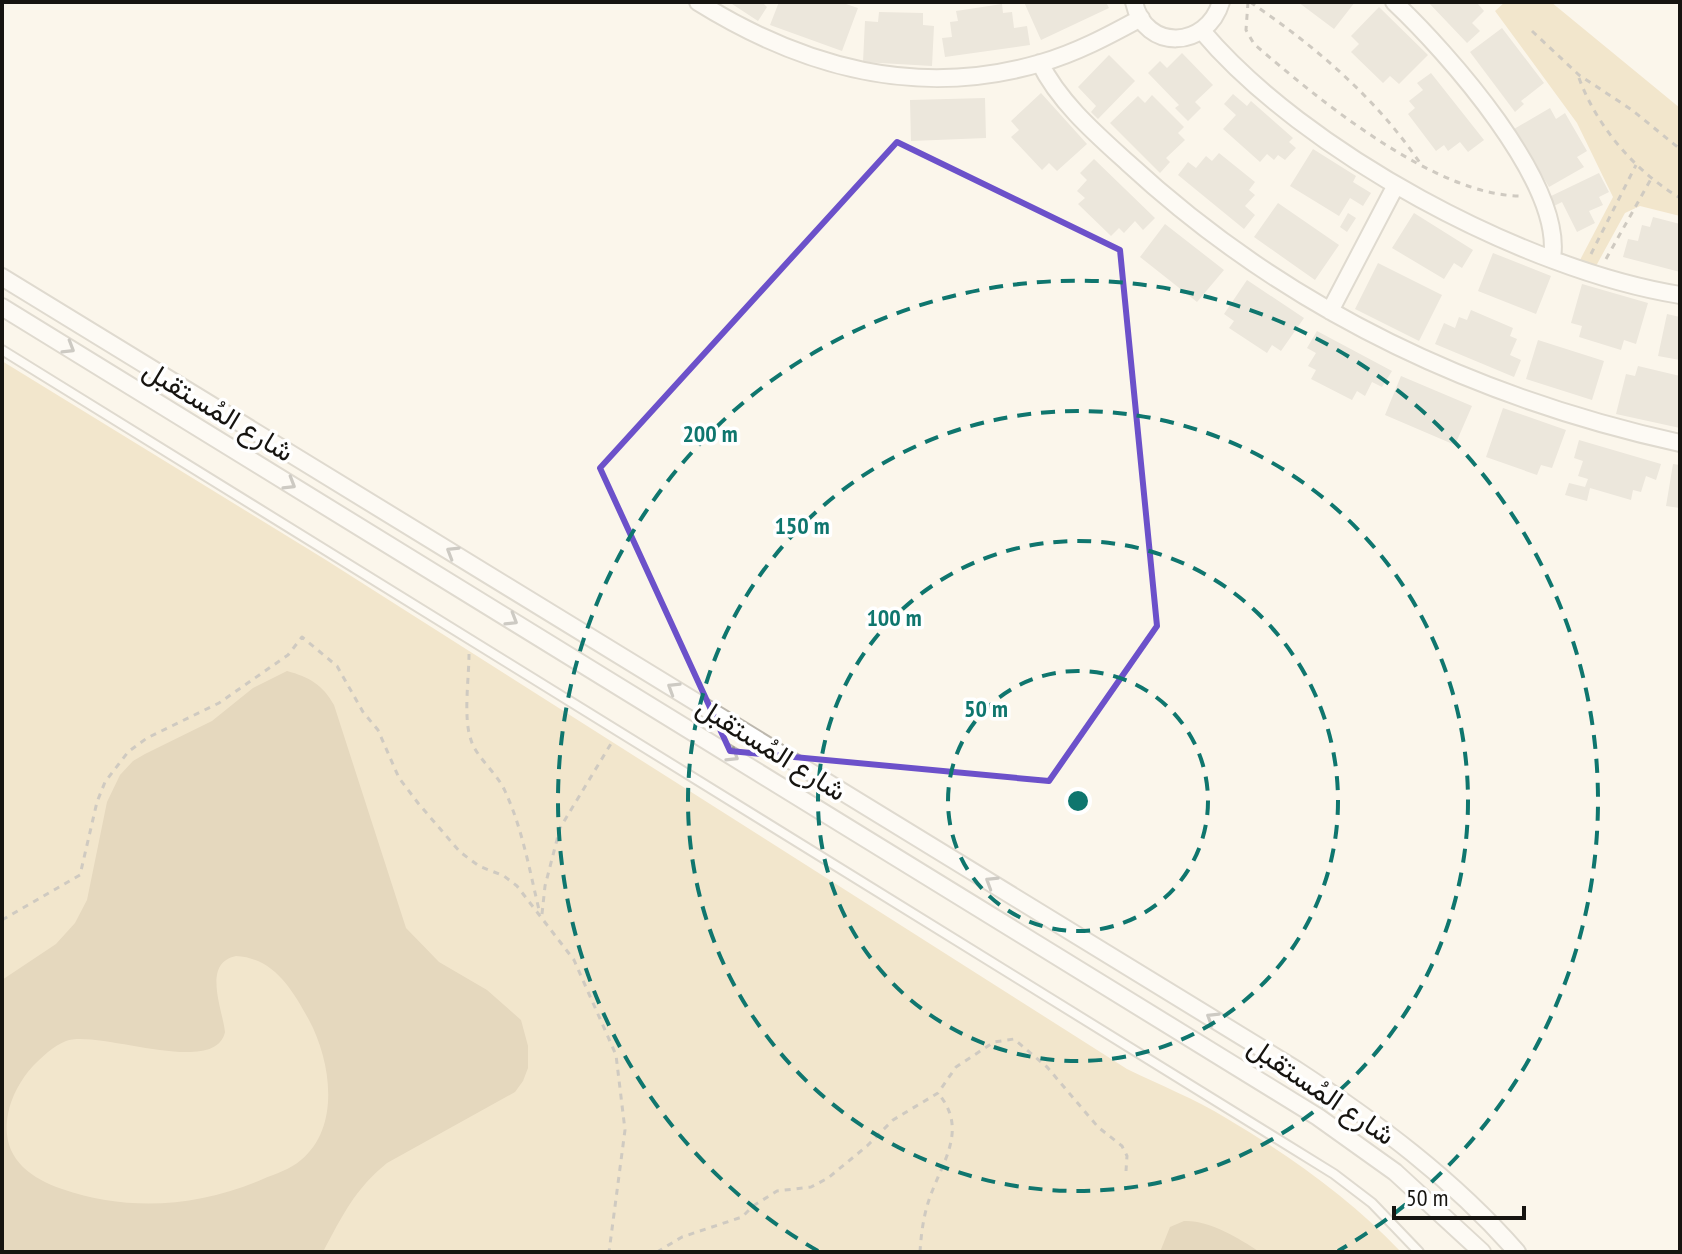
<svg xmlns="http://www.w3.org/2000/svg" width="1682" height="1254" viewBox="0 0 1682 1254" font-family="'PT Sans Narrow',Vazirmatn,sans-serif">
  <rect width="100%" height="100%" fill="#fbf6eb"/>
  <path fill="#e7d2a7" d="M1505,2H1551L1680,108V216L1640,206L1625,213L1596,266L1580,260L1613,197L1577,123L1495,11Z
    M2,361L326,560L1127,1069C1160,1085 1195,1099 1226,1118C1289,1155 1351,1199 1401,1252H2Z"/>
  <path fill="#c9b387" fill-rule="evenodd" d="M287,671C309,677 323,685 334,705L406,928L439,962L487,990L521,1020L528,1046V1068L523,1081L515,1092L387,1163C355,1189 342,1216 323,1252H2V980L56,944L75,923L87,900L107,802L120,775L133,761L145,754L212,721L253,688ZM236,956C274,958 292,989 309,1020C331,1061 341,1127 301,1160C291,1169 275,1174 263,1179C198,1207 129,1212 62,1189C27,1177 0,1155 8,1114C11,1097 21,1079 33,1066C42,1057 53,1046 66,1041C99,1029 215,1078 225,1032C222,1007 202,963 236,956Z
    M1184,1221C1210,1220 1238,1238 1260,1252H1160L1170,1227Z"/>
  <path fill="#d9d4ca" d="M729,2H762L767,7L758,21Z
    M779,2H840L858,8L842,51L770,25Z
    M1024,2H1106L1109,8L1041,40Z
    M1298,2H1355L1334,29Z
    M1428,2H1480L1478,4L1484,11L1472,23L1480,31L1467,43Z
    M1002,4L1003,13L1012,12L1014,28L1027,26L1030,45L945,57L942,38L952,37L950,22L958,21L956,11Z
    M1379,7L1428,55L1399,84L1390,76L1383,83L1351,52L1359,44L1351,36Z
    M879,12L923,13V25L934,26L932,66L863,62L865,21L878,22Z
    M1502,28L1544,83L1521,101L1524,104L1515,112L1470,52Z
    M1182,53L1213,85L1195,102L1201,108L1188,121L1175,108L1179,105L1148,73L1160,61L1167,68Z
    M1109,55L1135,81L1098,119L1091,112L1096,106L1078,87Z
    M1431,73L1484,140L1468,152L1460,142L1448,151L1444,145L1436,151L1408,114L1415,108L1409,101L1423,90L1417,83Z
    M1041,93L1087,144L1057,171L1049,163L1042,170L1011,137L1019,130L1011,121Z
    M1233,94L1247,106L1251,101L1293,138L1289,142L1296,148L1285,160L1278,155L1274,160L1267,154L1260,162L1223,129L1236,115L1224,104Z
    M1152,95L1184,127L1178,133L1185,140L1166,158L1170,162L1160,173L1110,123L1138,96L1145,103Z
    M985,98L986,138L911,141L910,100Z
    M1550,108L1556,119L1565,113L1587,151L1577,157L1584,167L1549,187L1514,129Z
    M1313,149L1356,176L1353,182L1371,193L1363,206L1350,198L1339,216L1290,186Z
    M1219,153L1255,182L1249,190L1255,195L1245,206L1255,215L1244,229L1178,175L1188,162L1196,168L1206,156L1212,161Z
    M1094,159L1155,218L1143,230L1135,221L1124,233L1119,228L1111,236L1078,204L1085,198L1077,191L1087,180L1080,173Z
    M1599,173L1609,192L1599,197L1603,205L1589,211L1595,223L1577,232L1562,202L1554,206L1549,197Z
    M1278,203L1339,245L1315,280L1254,237Z
    M1348,213L1356,218L1347,232L1340,227Z
    M1414,213L1473,250L1462,268L1454,263L1444,279L1392,248Z
    M1653,217L1680,224V272L1623,257L1628,239L1638,241L1642,225L1650,227Z
    M1165,224L1224,270L1197,302L1140,257Z
    M1493,253L1551,276L1536,314L1478,291Z
    M1378,263L1442,295L1419,341L1355,309Z
    M1247,280L1304,318L1281,351L1272,345L1267,353L1229,328L1234,321L1224,314Z
    M1582,284L1648,303L1636,344L1624,340L1621,350L1579,337L1582,326L1571,323Z
    M1471,310L1513,328L1510,336L1517,339L1510,355L1521,360L1514,377L1435,344L1444,323L1455,328L1459,317L1467,320Z
    M1667,314L1680,317V360L1658,356Z
    M1317,331L1392,371L1382,387L1372,382L1365,396L1357,391L1352,400L1311,379L1316,370L1308,366L1316,353L1307,348Z
    M1538,340L1604,361L1592,400L1526,379Z
    M1638,366L1680,376V428L1616,414L1626,374L1635,376Z
    M1401,376L1472,406L1455,445L1385,415Z
    M1503,408L1566,430L1552,468L1541,465L1537,475L1486,457Z
    M1579,440L1661,464L1656,480L1646,476L1641,492L1633,490L1631,500L1590,488L1587,501L1565,495L1569,483L1585,487L1588,479L1578,476L1583,461L1574,458Z
    M1673,464L1680,465V508L1666,506Z"/>
  <g fill="none" stroke-linecap="round" stroke-linejoin="round">
    <defs>
      <path id="lane" d="M2,350L1334,1174L1372,1203L1419,1252"/>
      <path id="street" d="M698,2C804,68 918,99 1041,63C1076,53 1108,36 1141,18
        M1134,2C1145,52 1207,49 1221,2
        M1394,2C1447,52 1564,183 1552,258
        M1202,31C1304,152 1524,270 1680,295
        M1040,63C1059,102 1096,134 1128,163C1285,308 1472,397 1680,443
        M2,277L1295,1069C1376,1122 1453,1179 1517,1252
        M2,307L1318,1117L1395,1172L1482,1252
        M1330,311L1396,185"/>
    </defs>
    <use href="#lane" stroke="#bdb8ae" stroke-width="12"/>
    <use href="#street" stroke="#bdb8ae" stroke-width="20"/>
    <path stroke="#9a968e" stroke-width="3" stroke-dasharray="6 6" stroke-linecap="butt" d="M1248,2L1246,30L1254,44C1318,99 1437,198 1524,196
      M1250,2C1315,46 1376,98 1420,163
      M1532,31L1579,75L1632,110L1680,149
      M1579,78C1597,127 1635,171 1680,198
      M1591,254L1636,165
      M1606,259L1651,179
      M469,654C469,678 463,718 471,740C476,757 497,773 505,791C523,830 530,873 540,914
      M542,914L545,886L560,828L612,742
      M2,920L80,875L97,802L105,782L128,752L147,738L219,703L288,655L302,637L337,666L363,712L378,730L399,778L418,803L460,852L479,866L504,876L517,886L574,960L616,1055L625,1130L609,1252
      M657,1252L682,1237L742,1217L753,1206L777,1191L811,1187L828,1178L867,1146L893,1120L938,1093L956,1067L994,1042L1014,1039L1047,1067L1098,1127L1122,1146L1127,1156L1126,1171
      M920,1252C921,1236 923,1219 928,1203C940,1164 970,1131 938,1093"/>
    <use href="#lane" stroke="#fff" stroke-width="8"/>
    <use href="#street" stroke="#fff" stroke-width="16"/>
  </g>
  <defs><path id="oneway-chevron" d="M-2-3.5L2.5 0L-2 3.5" fill="none" stroke-width="1.6" stroke-linecap="round" stroke-linejoin="round" transform="scale(2)"/></defs>
  <g stroke="#969593">
    <use href="#oneway-chevron" transform="translate(69 348) rotate(31)"/>
    <use href="#oneway-chevron" transform="translate(290 484) rotate(31)"/>
    <use href="#oneway-chevron" transform="translate(452 552) rotate(-149)"/>
    <use href="#oneway-chevron" transform="translate(512 620) rotate(31)"/>
    <use href="#oneway-chevron" transform="translate(673 688) rotate(-148)"/>
    <use href="#oneway-chevron" transform="translate(733 756) rotate(32)"/>
    <use href="#oneway-chevron" transform="translate(991 882) rotate(-148)"/>
    <use href="#oneway-chevron" transform="translate(1212 1018) rotate(-148)"/>
  </g>
  <path d="M0 0H1682V1254H0ZM897,142L1120,250L1157,626L1049,781L730,751L600,468Z" fill="#fbf6eb" fill-opacity=".55" fill-rule="evenodd"/>
  <path fill="none" stroke="#6c51ca" stroke-width="6" stroke-linejoin="round" d="M897,142L1120,250L1157,626L1049,781L730,751L600,468Z"/>
  <g fill="none" stroke="#0f766e" stroke-width="4" stroke-dasharray="14 10">
    <circle cx="1078" cy="801" r="130"/>
    <circle cx="1078" cy="801" r="260"/>
    <circle cx="1078" cy="801" r="390"/>
    <path d="M818 1251A520 520 0 1 1 1338 1251"/>
  </g>
  <g text-anchor="middle" dominant-baseline="central" stroke-width="7" stroke-linejoin="round" paint-order="stroke">
    <g font-size="28" fill="#161410" stroke="#fff">
      <text transform="translate(219 410) rotate(31)">شارع المُستقبل</text>
      <text transform="translate(772 748) rotate(32)">شارع المُستقبل</text>
      <text transform="translate(1322 1090) rotate(34)">شارع المُستقبل</text>
    </g>
  </g>
  <circle cx="1078" cy="801" r="12" fill="#0f766e" stroke="#fff" stroke-width="4"/>
  <g font-size="24" text-anchor="middle" font-weight="bold" fill="#0f766e" stroke="#fff" stroke-width="7" stroke-linejoin="round" paint-order="stroke">
    <text x="710" y="442">200 m</text>
    <text x="802" y="534">150 m</text>
    <text x="894" y="626">100 m</text>
    <text x="986" y="717">50 m</text>
  </g>
  <rect width="1682" height="1254" fill="none" stroke="#161410" stroke-width="8"/>
  <path d="M1394 1206v12h130v-12" fill="none" stroke="#161410" stroke-width="4"/>
  <text x="1406" y="1206" font-size="24" fill="#161410" stroke="#ffffff" stroke-width="6" paint-order="stroke">50 m</text>
</svg>
